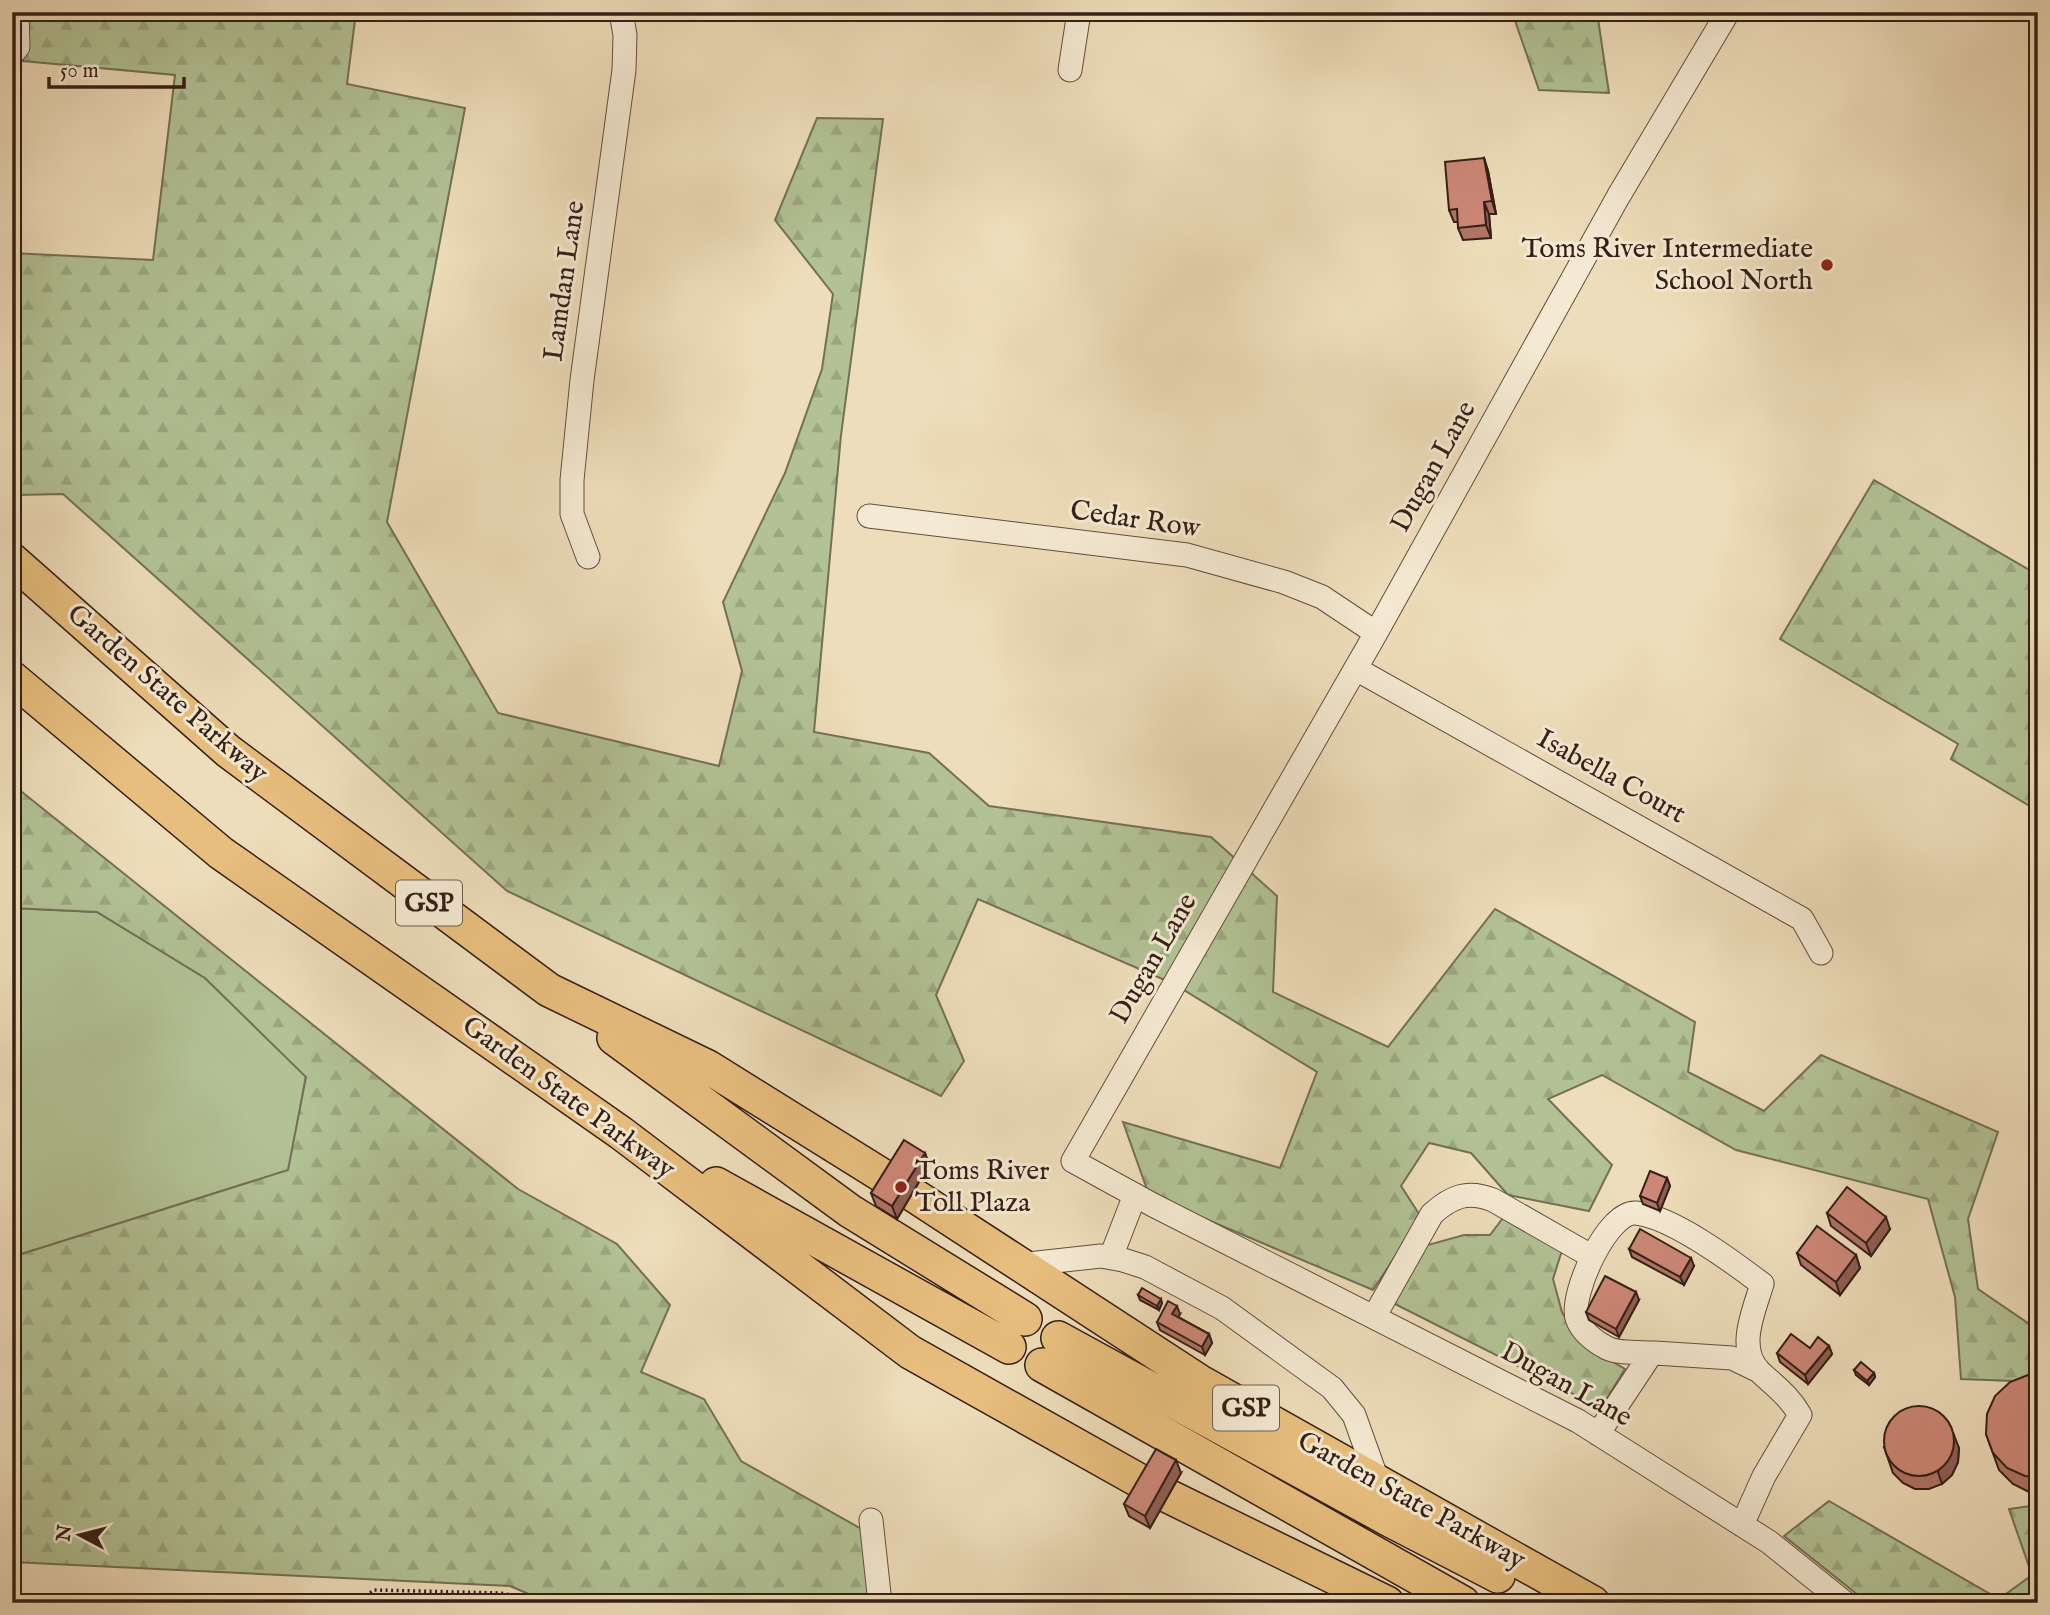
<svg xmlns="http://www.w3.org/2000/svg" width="2050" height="1615" viewBox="0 0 2050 1615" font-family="'IM FELL English',serif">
  <defs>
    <pattern id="forest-firs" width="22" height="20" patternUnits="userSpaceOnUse" patternTransform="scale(1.75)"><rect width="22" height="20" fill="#b2c295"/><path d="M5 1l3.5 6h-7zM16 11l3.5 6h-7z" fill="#9aa680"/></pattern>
  </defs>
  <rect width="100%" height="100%" fill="#eeddba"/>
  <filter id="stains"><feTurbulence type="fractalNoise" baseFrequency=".00286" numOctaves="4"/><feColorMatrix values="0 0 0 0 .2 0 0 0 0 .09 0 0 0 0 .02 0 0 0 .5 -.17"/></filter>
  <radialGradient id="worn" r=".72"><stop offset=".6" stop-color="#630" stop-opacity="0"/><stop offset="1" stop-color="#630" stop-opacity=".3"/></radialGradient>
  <path fill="#b2c295" stroke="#737056" stroke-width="2" d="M12,908L97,912L205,978L306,1076L289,1170L12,1257Z"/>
  <path fill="url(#forest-firs)" stroke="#737056" stroke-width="2" d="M24,12H356L347,84L465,108L387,522L498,713L719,766L742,671L723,602L785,473L822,369L833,294L775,220L817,118L883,119L841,435L814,732L929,753L989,806L1211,837L1277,896L1273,992L1388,1047L1495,909L1695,1022L1688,1072L1764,1111L1821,1055L1998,1132L1968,1219L1978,1289L2038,1330V1382L1961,1379L1955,1297L1928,1199L1736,1150L1602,1075L1548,1099L1612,1165L1589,1211L1508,1195L1471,1153L1429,1143L1401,1186L1421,1217L1373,1290L1149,1195L1123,1122L1280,1168L1317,1072L1174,984L978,899L936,995L964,1061L941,1096L507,891L63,494L18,495L12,489V253L153,260L175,75L23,61Z
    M1512,12H1597L1609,93L1539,90Z
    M1874,480L2038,575V811L1951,759L1958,744L1780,639Z
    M12,784L518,1189L617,1244L670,1305L641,1372L704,1399L741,1461L865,1531L872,1603H550L510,1586L12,1562V1257L288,1170L306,1077L205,978L97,912L12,908Z
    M1506,1214L1564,1244L1553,1279L1562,1312L1578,1341L1625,1369L1601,1408L1391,1302L1417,1248L1464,1235H1490Z
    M1829,1501L1999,1599L2032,1575L2009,1509L2038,1505V1603H1868L1784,1536Z"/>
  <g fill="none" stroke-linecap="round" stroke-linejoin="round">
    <defs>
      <path id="minor" d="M1728,12L1618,197L1376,633L1073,1161L1153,1205L1578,1421L1769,1542L1845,1603
        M12,54L18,47L17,12
        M1070,70L1079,12
        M869,516L1187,555L1284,582L1322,597L1376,633
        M588,557L572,514V480L582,380L624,70L625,35L621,12
        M1356,669L1802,919L1821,953
        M1111,1257L1135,1195
        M1019,1265L1101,1256L1123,1260L1145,1267L1222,1308L1332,1388L1354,1415L1379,1485
        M1374,1317L1432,1214C1452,1196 1468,1190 1493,1200L1591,1256
        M1655,1353C1641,1352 1619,1354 1607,1348C1595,1342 1581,1331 1577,1318C1570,1294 1608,1210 1636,1213C1673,1217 1733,1262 1762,1284C1754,1311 1736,1349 1760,1372C1776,1387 1789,1396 1800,1415L1764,1476L1742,1525
        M1598,1434L1649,1357L1655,1353L1732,1358L1757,1370
        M871,1520L880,1603"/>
      <path id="highway" d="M12,560L228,751L549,990L708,1067L891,1181
        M12,678L221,853L621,1133L910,1352L1147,1485
        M614,1038L850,1211L1025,1319
        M716,1184L1009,1347
        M912,1194L1202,1383L1593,1603
        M1058,1338L1388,1519L1498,1576
        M1042,1365L1463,1603
        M1168,1496L1387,1603"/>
    </defs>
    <use href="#minor" stroke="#624e3f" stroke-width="25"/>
    <use href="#highway" stroke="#341f16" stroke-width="36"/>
    <path stroke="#341f16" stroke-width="3.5" stroke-dasharray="2 3.5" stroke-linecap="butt" d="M357,1603L374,1590L501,1593L550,1603"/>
    <use href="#minor" stroke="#f4e9d2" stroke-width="23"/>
    <use href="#highway" stroke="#e7be7d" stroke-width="33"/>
  </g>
  <path fill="#af7466" stroke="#341f16" stroke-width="2" d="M1484,158L1488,171L1496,214H1489L1491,238L1463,240L1458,228V222H1454L1449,210Z
    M925,1153L929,1165L897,1219L876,1206L871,1193Z
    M1667,1178L1670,1186L1660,1211L1643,1204L1640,1196Z
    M1827,1213L1890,1229L1871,1256L1831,1226Z
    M1629,1249L1694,1266L1684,1285L1632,1257Z
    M1797,1253L1856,1255L1860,1268L1840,1295L1801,1265Z
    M1138,1295L1162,1303L1159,1310L1140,1300Z
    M1639,1300L1619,1337L1589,1320L1586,1312Z
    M1180,1314L1178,1317L1209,1334L1212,1343L1205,1355L1160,1330L1157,1322Z
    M1829,1346L1832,1354L1808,1384L1780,1362L1777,1353Z
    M1854,1370L1874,1373L1875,1377L1869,1385L1856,1375Z
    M2038,1375V1493H2031L2013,1484L1999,1470L1986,1434Z
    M1884,1447L1959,1448L1958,1462L1952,1475L1942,1484L1929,1489H1915L1903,1483L1893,1473Z
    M1181,1473L1150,1528L1129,1516L1124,1504Z"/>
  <path fill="#8f5e53" stroke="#341f16" stroke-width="2" d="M1484,158L1488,171L1496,214L1492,201Z
    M1484,202L1489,214L1491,238L1486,225Z
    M925,1153L929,1165L897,1219L892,1206Z
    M1667,1178L1670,1186L1660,1211L1657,1203Z
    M1886,1217L1890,1229L1871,1256L1866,1243Z
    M1856,1255L1860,1268L1840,1295L1836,1282Z
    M1691,1258L1694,1266L1684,1285L1680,1277Z
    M1636,1292L1639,1300L1619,1337L1616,1329Z
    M1161,1299L1162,1303L1159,1310L1157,1306Z
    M1177,1306L1180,1314L1176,1322L1172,1314Z
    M1209,1334L1212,1343L1205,1355L1202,1347Z
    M1829,1346L1832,1354L1808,1384L1805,1375Z
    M1874,1373L1875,1377L1869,1385L1867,1381Z
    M1954,1435L1959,1448L1958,1462L1952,1475L1942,1484L1938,1472Z
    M1176,1460L1181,1473L1150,1528L1145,1516Z"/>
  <path fill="#cc8777" stroke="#341f16" stroke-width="2" d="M1484,158L1492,201L1484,202L1486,225L1458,228L1457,209L1449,210L1445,162Z
    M904,1140L925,1153L892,1206L871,1193Z
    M1650,1171L1667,1178L1657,1203L1640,1196Z
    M1847,1187L1886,1217L1866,1243L1827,1213Z
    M1817,1226L1856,1255L1836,1282L1797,1253Z
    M1640,1229L1691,1258L1680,1277L1629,1249Z
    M1605,1276L1636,1292L1616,1329L1586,1312Z
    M1142,1288L1161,1299L1157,1306L1138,1295Z
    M1168,1301L1177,1306L1172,1314L1209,1334L1202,1347L1157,1322Z
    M1791,1334L1810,1348L1818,1337L1829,1346L1805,1375L1777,1353Z
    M1861,1362L1874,1373L1867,1381L1854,1370Z
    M2028,1375H2038V1477L2025,1476L2007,1468L1993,1453L1986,1434L1987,1414L1995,1396L2010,1382Z
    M1884 1441a35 35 0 1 1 70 0a35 35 0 1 1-70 0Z
    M1156,1449L1176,1460L1145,1516L1124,1504Z"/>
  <g fill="#8f2418" stroke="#f4e9d2" stroke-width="2.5">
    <circle cx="1827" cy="265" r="7"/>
    <circle cx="901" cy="1187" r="7"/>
  </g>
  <g text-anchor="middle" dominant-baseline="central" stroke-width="6" stroke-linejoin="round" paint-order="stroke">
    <g fill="#f4e9d2" stroke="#6e5c4e" stroke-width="2">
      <rect x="396" y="880.5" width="66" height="45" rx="5"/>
      <rect x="1213" y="1385.5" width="66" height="45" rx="5"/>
    </g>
    <g font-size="26" font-weight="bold" fill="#341f16">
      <text x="429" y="903">GSP</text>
      <text x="1246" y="1408">GSP</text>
    </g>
    <g font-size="28" fill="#341f16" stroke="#f4e9d2" text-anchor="end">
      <text x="1813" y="249">Toms River Intermediate<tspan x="1813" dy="32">School North</tspan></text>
      <text x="915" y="1171" text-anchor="start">Toms River<tspan x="915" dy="32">Toll Plaza</tspan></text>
    </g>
    <g font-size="28" fill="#341f16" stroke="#f4e9d2">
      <text transform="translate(565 281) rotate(-82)">Lamdan Lane</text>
      <text transform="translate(1434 467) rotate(-61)">Dugan Lane</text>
      <text transform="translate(1135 520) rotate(8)">Cedar Row</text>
      <text transform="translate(167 694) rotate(41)">Garden State Parkway</text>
      <text transform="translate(1611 777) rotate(29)">Isabella Court</text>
      <text transform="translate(1154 959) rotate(-60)">Dugan Lane</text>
      <text transform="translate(568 1098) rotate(36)">Garden State Parkway</text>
      <text transform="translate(1566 1385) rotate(29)">Dugan Lane</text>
      <text transform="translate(1411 1501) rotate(29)">Garden State Parkway</text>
    </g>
  </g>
  <rect width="2050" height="1615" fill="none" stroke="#eeddba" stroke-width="42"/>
  <rect x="14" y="14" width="2022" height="1587" fill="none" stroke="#341f16" stroke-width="3.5"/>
  <rect x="21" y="21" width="2008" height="1573" fill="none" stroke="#341f16" stroke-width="2"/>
  <g transform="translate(80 1535) rotate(277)" stroke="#f4e9d2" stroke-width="5" paint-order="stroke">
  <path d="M0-5L12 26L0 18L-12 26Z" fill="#341f16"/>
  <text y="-10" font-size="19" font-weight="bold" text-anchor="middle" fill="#341f16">N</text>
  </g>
  <path d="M49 77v10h135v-10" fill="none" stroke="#341f16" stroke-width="3.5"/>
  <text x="60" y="77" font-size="21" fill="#341f16" stroke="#f4e9d2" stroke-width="5" paint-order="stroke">50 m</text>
  <rect width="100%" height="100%" filter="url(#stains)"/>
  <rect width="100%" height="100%" fill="url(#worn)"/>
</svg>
